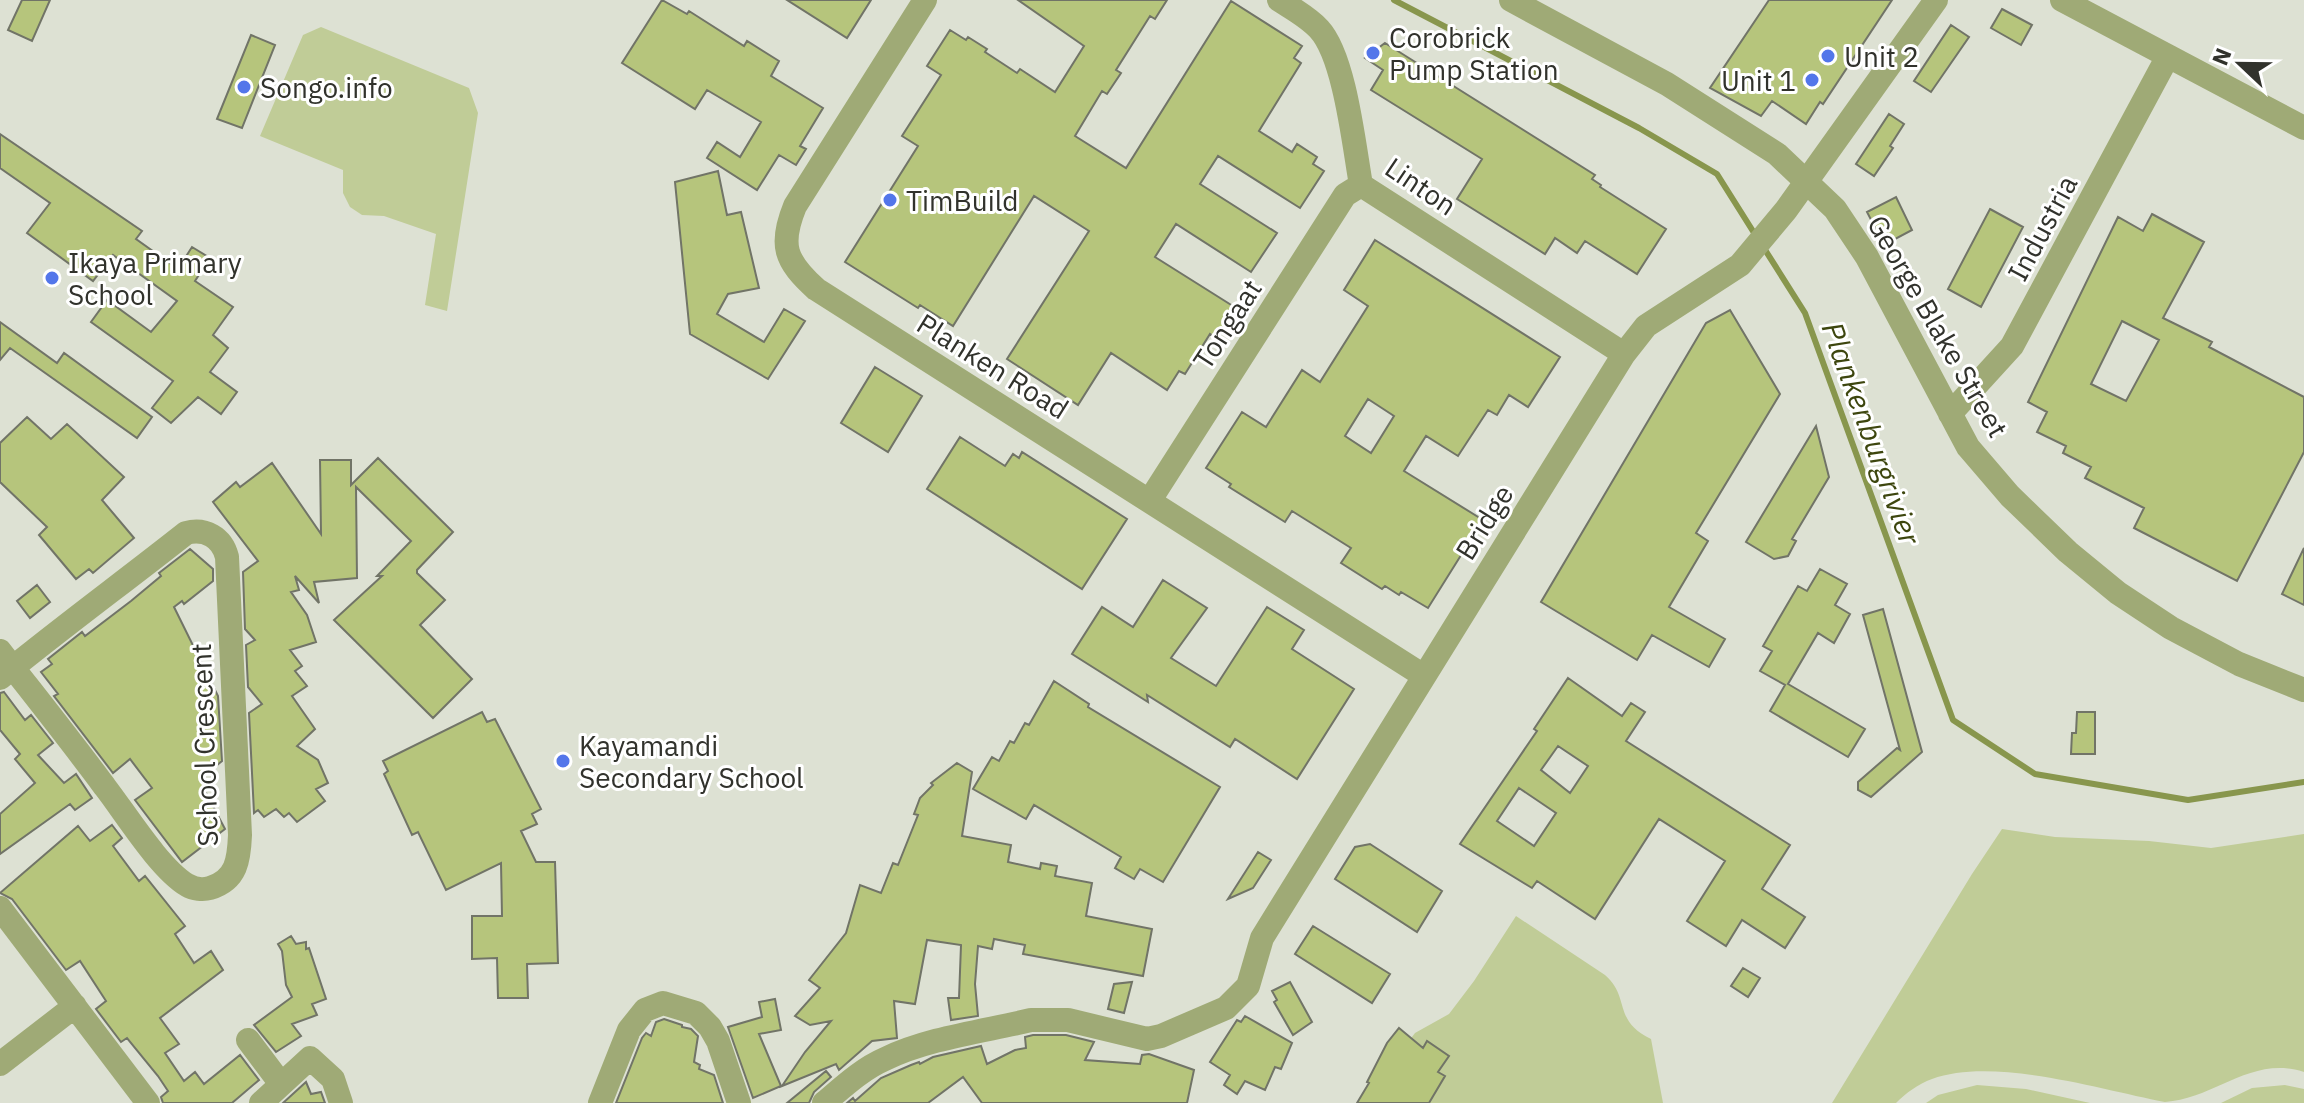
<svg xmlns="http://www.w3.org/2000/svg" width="2304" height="1103" viewBox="0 0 2304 1103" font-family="'IBM Plex Sans',sans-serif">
  <rect width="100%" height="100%" fill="#dde1d3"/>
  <path fill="#c0cc97" d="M321,27L469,88L478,113L447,311L425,305L436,234L384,216L362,215L350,207L343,193V170L260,136L303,35Z
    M2002,829L2055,837L2149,841L2211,848L2304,834V1072C2251,1055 2215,1099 2165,1102C2102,1090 1993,1056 1932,1079C1918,1084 1906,1093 1896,1103H1832L1972,874Z
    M1516,916L1605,975C1631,998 1612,1020 1651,1039L1663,1103H1380L1397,1057L1415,1033L1449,1014L1474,981Z
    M1977,1085L2026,1089L2090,1103H1926L1938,1095Z
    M2285,1085L2304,1089V1103H2221L2252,1088Z"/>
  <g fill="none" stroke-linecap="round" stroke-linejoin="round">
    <path stroke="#88964d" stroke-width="6" d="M1394,0L1639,128L1717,174L1756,236
      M1762,245L1805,313L1953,720L2035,774L2188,800L2304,782"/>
  </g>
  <path fill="#b6c57c" stroke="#717467" stroke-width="2" fill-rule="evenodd" d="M22,0H50L32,41L8,30Z
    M662,0L687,14L689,11L744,46L747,41L779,61L771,76L823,108L800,146L806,149L796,165L779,155L757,190L707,158L717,142L740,157L761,122L707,90L695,109L622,63Z
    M787,0H871L847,38Z
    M1018,0H1167L1155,19L1150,16L1116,70L1121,73L1107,94L1102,91L1075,136L1126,168L1231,1L1302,46L1294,58L1301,63L1259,131L1292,152L1297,144L1317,157L1313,164L1324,171L1300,208L1218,156L1200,184L1277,233L1251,272L1176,224L1155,257L1236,308L1216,338L1210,334L1185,374L1179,371L1167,390L1111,353L1078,405L1007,359L1089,231L1034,196L953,326L920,305L918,308L845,262L918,146L902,136L941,75L927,66L950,30L966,40L968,37L987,49L985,52L1017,73L1020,69L1055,92L1084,46Z
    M1769,0H1892L1823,104L1820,102L1806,124L1772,101L1761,116L1710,88Z
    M2002,9L2032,25L2021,45L1991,28Z
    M1951,25L1969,37L1931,92L1914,81Z
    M251,35L275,45L242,128L217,119Z
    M1385,43L1595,175L1592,179L1601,185L1600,187L1666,229L1637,274L1585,241L1577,253L1555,238L1545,254L1457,199L1482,159L1371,90L1383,70L1365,58Z
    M1889,114L1904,124L1890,146L1893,148L1874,176L1856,164Z
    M0,134L142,231L136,239L178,269L192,247L210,258L195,281L233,307L213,335L228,348L210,372L237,392L221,414L198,397L171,423L152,408L173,381L91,322L107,300L151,332L177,301L113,255L93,281L27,233L50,203L0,168Z
    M718,171L727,215L741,212L759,288L728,294L717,314L764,342L784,309L805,321L768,379L690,334L675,182Z
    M1896,197L1912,230L1884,245L1867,212Z
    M1990,209L2023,227L1981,307L1948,289Z
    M2152,214L2204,242L2163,318L2212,342L2209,347L2304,397V452L2237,581L2134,528L2144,508L2085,478L2091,467L2063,453L2066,446L2037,432L2047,412L2028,402L2118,217L2143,231ZM2122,321L2159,340L2126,401L2091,384Z
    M1375,240L1560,357L1528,407L1509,395L1497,415L1488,410L1458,456L1426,436L1404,471L1483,520L1428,608L1401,592L1399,595L1385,586L1382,589L1341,563L1351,548L1292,511L1285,522L1229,487L1231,484L1206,468L1242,412L1266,427L1302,370L1320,382L1368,306L1344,290ZM1368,399L1394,416L1371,453L1345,436Z
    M1730,310L1780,394L1696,533L1708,541L1669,607L1725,639L1709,667L1652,635L1637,660L1541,602L1706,323Z
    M0,322L57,363L64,353L152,417L137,438L10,348L0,360Z
    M875,367L922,396L888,452L841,423Z
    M27,417L51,439L67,424L124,477L102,500L134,538L93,573L89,569L76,579L39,535L47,527L0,482V443Z
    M1816,426L1829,477L1792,539L1796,541L1788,556L1774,559L1746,542Z
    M960,437L1005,466L1013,454L1019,458L1022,452L1127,519L1082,589L927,489Z
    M378,458L453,532L417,570V573L445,600L420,625L472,679L433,718L334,620L382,576H377L411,541L356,487L357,578L314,582L319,603L295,576L299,590L291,592L307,615L316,642L290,650L302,666L295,671L307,686L292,696L315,729L297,746L318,760L328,783L316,789L325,801L297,822L289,813L284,817L276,809L264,817L258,810L254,813L249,713L262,704L248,687L246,645L255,640L245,629L243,572L258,561L213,502L236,482L240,487L272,463L321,534L320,460H351V485Z
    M2304,548V605L2282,594Z
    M190,549L213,569V581L184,604L182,601L174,607L218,696L222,761L204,776L208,784L204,789L225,829L182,862L135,800L152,788L130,759L113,773L54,696L58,694L41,672L52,664L48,659L82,632L85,636L131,601L161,576L159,573Z
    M1820,569L1847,584L1835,605L1850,614L1834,643L1818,633L1788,684L1865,729L1848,757L1770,711L1785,685L1760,671L1772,651L1763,646L1798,586L1807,591Z
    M1163,580L1207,608L1171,658L1216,686L1267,607L1304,630L1292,649L1354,689L1297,779L1235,739L1230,747L1147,695L1148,702L1072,654L1102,607L1133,627Z
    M37,585L50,602L30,618L17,601Z
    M1883,609L1922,752L1871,797L1858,790V782L1897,748L1900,750L1863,615Z
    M1568,678L1622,716L1631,703L1645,712L1626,741L1790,845L1762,889L1805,917L1785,948L1742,920L1726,946L1687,921L1725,861L1659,819L1595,919L1537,881L1532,888L1460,844L1537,731L1534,729ZM1558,746L1588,766L1570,793L1541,770ZM1519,788L1556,813L1534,846L1497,821Z
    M1054,681L1089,704L1088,707L1220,787L1163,882L1140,869L1134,879L1115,868L1121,857L1034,805L1026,819L973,789L992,757L999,761L1010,741L1014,743L1025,723L1029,725Z
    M4,692L25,720L31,715L53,743L38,755L64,783L76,774L92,798L75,810L70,804L0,854V814L35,783L15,759L20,754L0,730V693Z
    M482,712L487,722L495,719L541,809L532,814L537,824L521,831L536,862H555L558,963L527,964L528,998H498L497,958L472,959V916H502L501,863L446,890L418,832L412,835L384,774L388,771L383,761Z
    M2077,712H2095V754H2071L2072,733H2076Z
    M957,763L972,772L962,836L1011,845L1008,862L1040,869L1041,863L1057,866L1055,876L1092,883L1086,916L1152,929L1143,976L1023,954L1025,945L994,939L992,949L978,946L975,984L978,1016L951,1020L948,998H959L961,945L927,940L915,1004L894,1001L897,1038L872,1041L839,1070L836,1064L782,1086L805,1052L831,1021L810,1025L795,1016L820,988L809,980L846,933L860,885L881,893L893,863L898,865L918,815L914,814L920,798L933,785L931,783Z
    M112,825L122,838L113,846L139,881L145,876L185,926L175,934L194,963L211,951L223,970L160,1018L179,1044L165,1053L184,1081L195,1072L204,1084L240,1055L259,1080L232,1103H163L161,1097L168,1091L158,1076L127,1038L121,1042L96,1009L106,1001L80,961L66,970L12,899L0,893L78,826L90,841Z
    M1370,844L1442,891L1417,932L1335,879L1355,847Z
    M1258,852L1271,860L1253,888L1228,899Z
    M1313,926L1390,974L1372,1003L1295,954Z
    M291,936L296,944L306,942V949L309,948L326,999L312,1004L317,1015L292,1024L301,1036L276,1052L254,1025L292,997L286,985L282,951L278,944Z
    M1743,968L1760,978L1748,997L1731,986Z
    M1132,982L1124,1013L1108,1009L1114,984Z
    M1290,982L1312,1022L1293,1035L1274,1002L1277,1000L1272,991Z
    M775,999L781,1030L759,1034L781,1086L753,1098L728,1027L762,1017L759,1002Z
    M1245,1016L1292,1043L1281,1069L1275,1067L1265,1090L1245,1081L1237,1094L1224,1085L1230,1075L1210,1062L1237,1020L1241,1022Z
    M664,1019L682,1025V1027L691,1029L698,1036L694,1062L700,1065L699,1069L714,1075L723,1103H616L642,1038L646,1033L651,1036L656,1022Z
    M1399,1028L1423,1048L1427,1041L1449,1056L1438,1072L1445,1076L1429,1103H1357L1369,1083L1367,1082L1387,1043Z
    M1033,1035H1066L1094,1042L1085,1060L1140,1064L1142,1055L1149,1054L1194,1070L1187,1103H982L963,1077L928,1103H847L853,1098L855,1101L881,1078L911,1065L919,1062L920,1064L933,1057L981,1046L987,1064L1015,1050L1026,1048L1025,1037Z
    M826,1071L831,1077L814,1092L809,1103H787Z
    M306,1082L311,1094L321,1092L325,1103H283Z"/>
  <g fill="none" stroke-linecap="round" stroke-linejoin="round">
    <path stroke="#9faa76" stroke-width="24" d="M925,0L795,206C779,245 785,261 816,289L1424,676
      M1279,0C1293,9 1308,17 1319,29C1345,57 1354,146 1361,185L1624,354
      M1511,0L1667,84L1777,154L1835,209L1867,257L1968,447L2010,496L2068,552L2118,593L2171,628L2239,664L2304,690
      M2062,0L2304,128
      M1950,414L2012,346L2168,56
      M1150,500L1345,195L1361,185
      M0,651C35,696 71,741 105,787C126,814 159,868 187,885C194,889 203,890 210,888C237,880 239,859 240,835L227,557C222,537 205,528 186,533C124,582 61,628 0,678
      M0,908L148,1103
      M248,1040L281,1084
      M0,1064L75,1006
      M261,1103L310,1058L333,1079L341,1103
      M600,1103L629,1030L645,1010L663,1003L696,1013L710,1027L718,1041L739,1103
      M824,1103C843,1087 862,1069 885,1059C928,1038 985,1031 1031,1020H1068L1147,1039L1161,1036L1226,1008L1248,986L1262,938L1624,354L1646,326L1740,265L1786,210L1936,0"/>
  </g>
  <g fill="#5376ea" stroke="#fff" stroke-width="3">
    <circle cx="1373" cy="53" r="8"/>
    <circle cx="1828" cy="56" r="8"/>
    <circle cx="1812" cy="80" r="8"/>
    <circle cx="244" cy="87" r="8"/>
    <circle cx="890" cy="200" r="8"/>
    <circle cx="52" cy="278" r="8"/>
    <circle cx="563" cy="761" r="8"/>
  </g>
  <g text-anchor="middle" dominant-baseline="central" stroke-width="6" stroke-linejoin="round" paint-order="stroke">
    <g font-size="28" fill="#31322c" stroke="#fff" text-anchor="start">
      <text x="1389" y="37">Corobrick<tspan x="1389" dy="32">Pump Station</tspan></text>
      <text x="1844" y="56">Unit 2</text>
      <text x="1796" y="80" text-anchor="end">Unit 1</text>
      <text x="260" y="87">Songo.info</text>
      <text x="906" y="200">TimBuild</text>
      <text x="68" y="262">Ikaya Primary<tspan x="68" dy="32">School</tspan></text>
      <text x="579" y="745">Kayamandi<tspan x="579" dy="32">Secondary School</tspan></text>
    </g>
    <g font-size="28" fill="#31322c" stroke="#fff">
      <text transform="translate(1421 186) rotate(34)">Linton</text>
      <text transform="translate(2042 228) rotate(-62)">Industria</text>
      <text transform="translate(1227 324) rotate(-57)">Tongaat</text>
      <text transform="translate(1938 326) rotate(60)">George Blake Street</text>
      <text transform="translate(993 366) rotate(32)">Planken Road</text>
      <text transform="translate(1484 522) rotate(-58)">Bridge</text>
      <text transform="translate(204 745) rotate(-92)">School Crescent</text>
    </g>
    <g font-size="30" font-style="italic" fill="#3d460e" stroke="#fff">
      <text transform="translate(1872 433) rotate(70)">Plankenburgrivier</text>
    </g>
  </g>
  <g transform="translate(2240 64) rotate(292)" stroke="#ffffff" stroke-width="6" paint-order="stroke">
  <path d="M0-6L14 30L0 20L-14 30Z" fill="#31322c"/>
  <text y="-12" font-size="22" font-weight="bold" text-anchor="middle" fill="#31322c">N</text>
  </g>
</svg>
